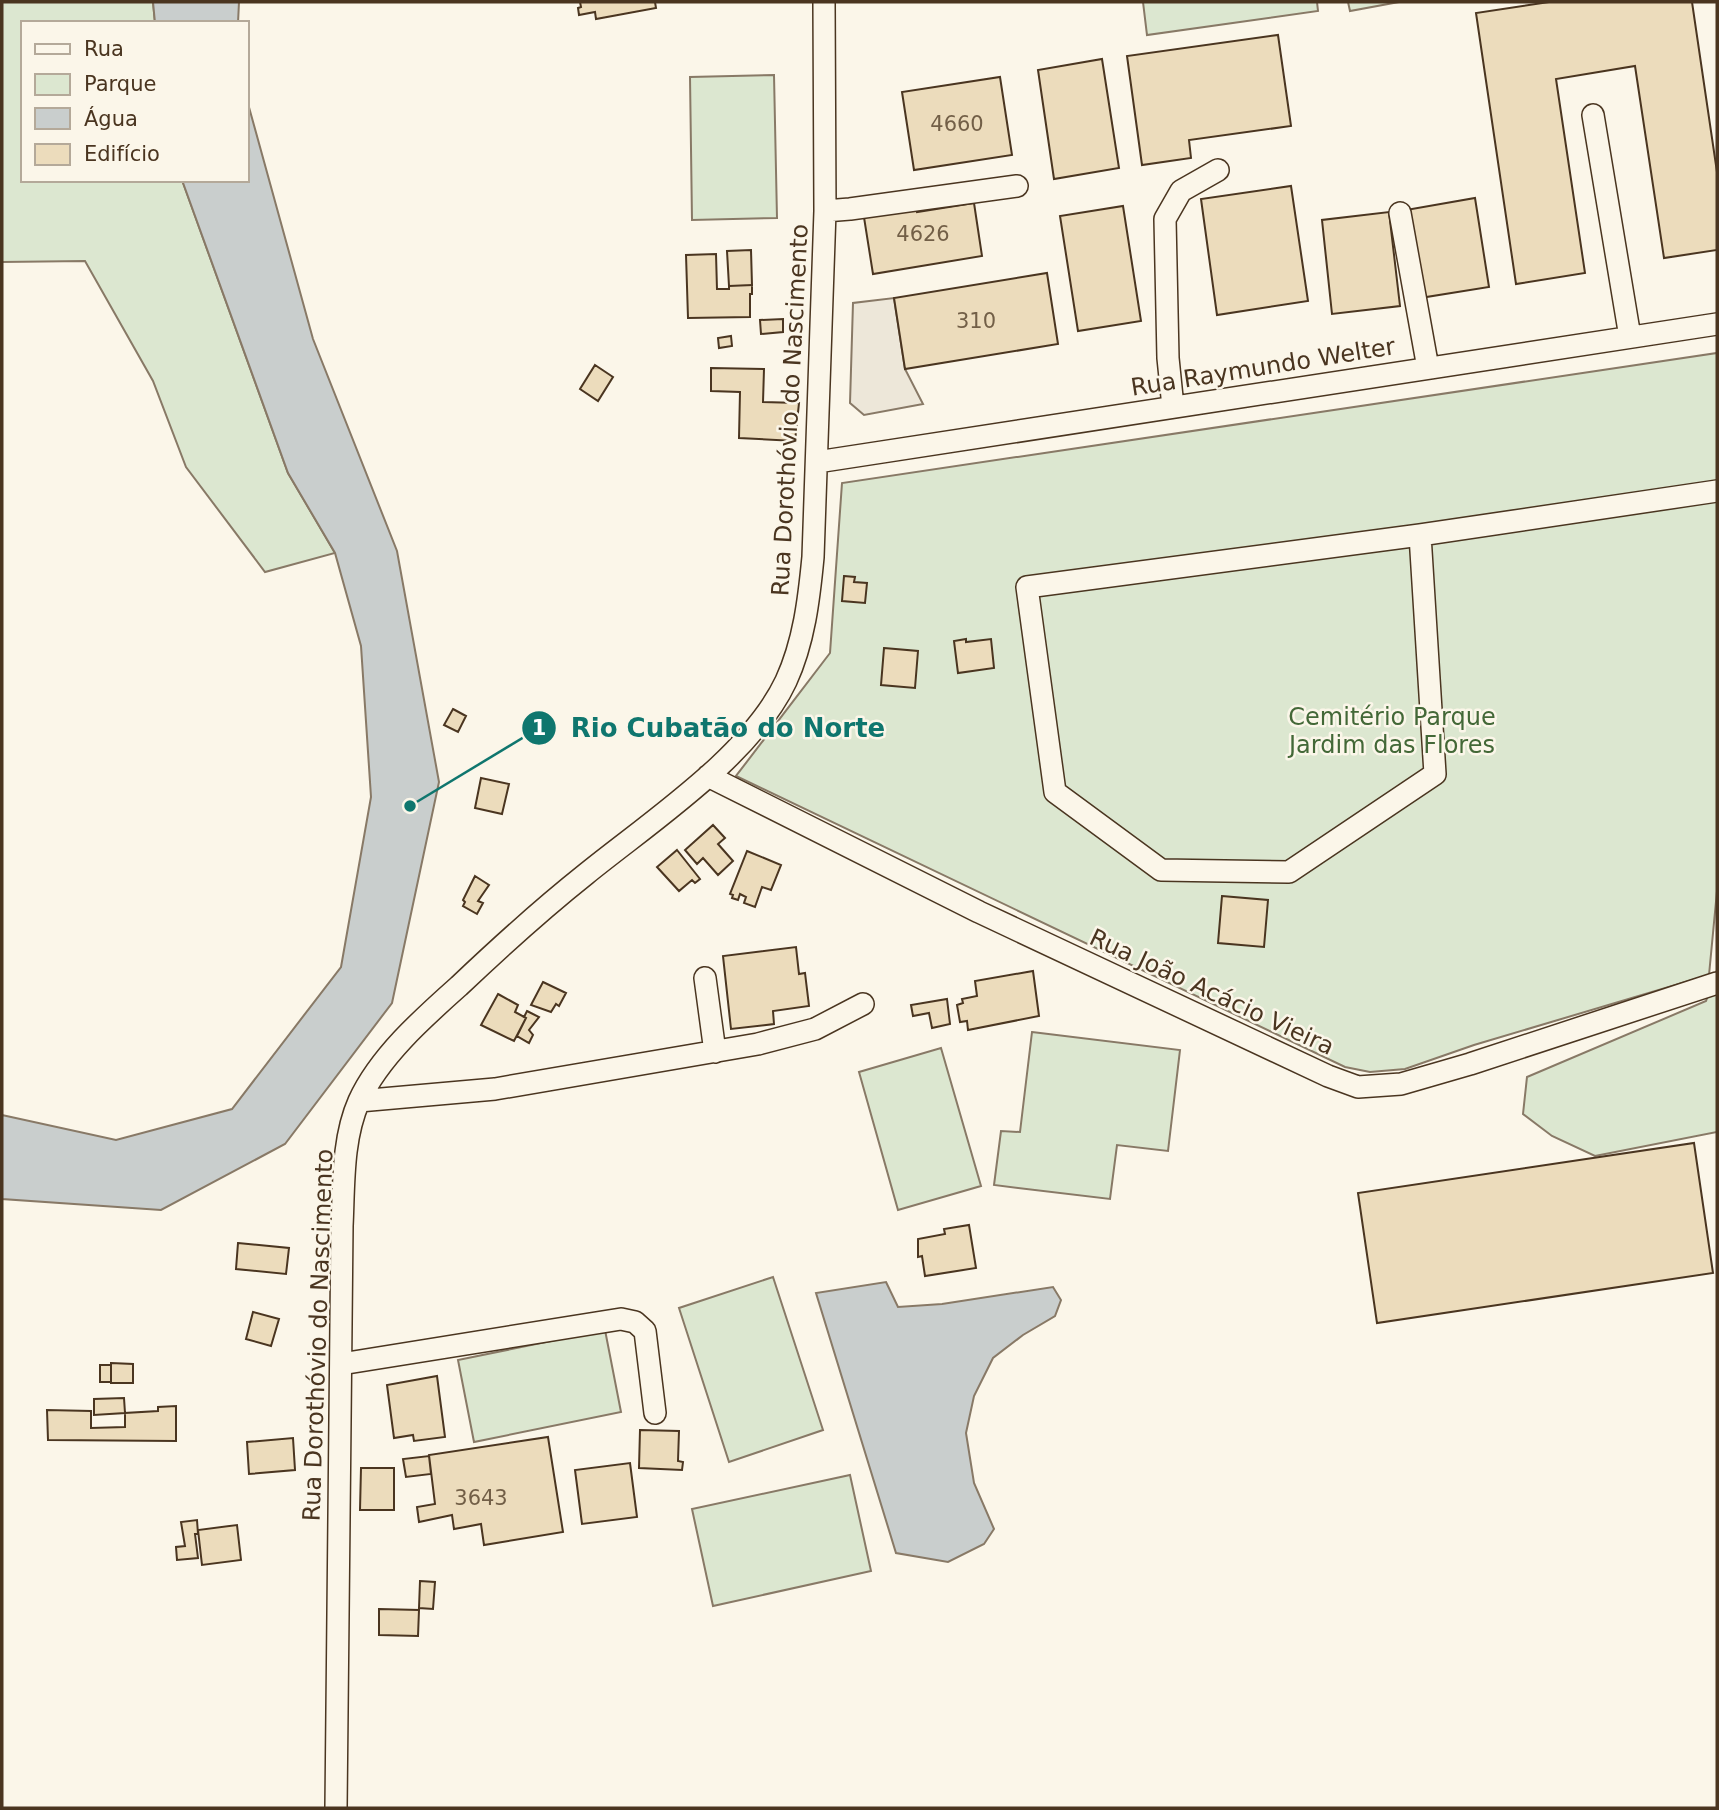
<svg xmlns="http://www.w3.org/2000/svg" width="1719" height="1810" viewBox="0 0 1719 1810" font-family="'DejaVu Sans',sans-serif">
  <rect width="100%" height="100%" fill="#fbf6e9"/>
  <path fill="#dce7d0" stroke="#887966" stroke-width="2" d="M2,2H153L155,23H23V180H182L288,473L335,553L265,572L186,467L153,381L85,261L2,262Z
    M1143,2H1317L1318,11L1147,35Z
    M1348,2H1399L1350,11Z
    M774,75L777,218L692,220L690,77Z
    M1717,353V891L1709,975L1474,1045L1405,1069L1370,1072L1345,1067L736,776L830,653L842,483Z
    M1717,970V1132L1595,1156L1552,1136L1523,1114L1527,1077L1706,1001Z
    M1032,1032L1180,1050L1168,1151L1117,1145L1110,1199L994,1185L1001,1131L1020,1132Z
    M941,1048L981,1186L898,1210L859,1072Z
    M773,1277L823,1430L729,1462L679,1308Z
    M605,1330L621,1412L474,1442L458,1360Z
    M850,1475L871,1571L713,1606L692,1509Z"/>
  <path fill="#ede7d9" stroke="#887966" stroke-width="2" d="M894,298L905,369L923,404L864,415L850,403L853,303Z"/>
  <path fill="#c9cecd" stroke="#887966" stroke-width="2" d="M153,2H239L238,23H155Z
    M247,100L313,339L397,551L439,782L392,1003L285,1144L161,1210L2,1199V1115L116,1140L232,1109L341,967L371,797L361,646L335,553L288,473L182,180H247Z
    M886,1282L898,1307L942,1304L1053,1287L1061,1300L1055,1316L1023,1335L993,1358L974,1396L966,1433L974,1483L994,1529L984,1544L948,1562L896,1553L816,1293Z"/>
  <path fill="#ecdcbc" stroke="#4a3520" stroke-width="2" d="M580,2H655L656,8L596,19L595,12L579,15L578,8L581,7Z
    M1549,2H1692L1717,172V250L1664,258L1635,66L1556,79L1585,273L1516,284L1476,13Z
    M1278,35L1291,126L1189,140L1191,158L1142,165L1127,56Z
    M1102,59L1119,168L1054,179L1038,70Z
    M1000,77L1012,155L914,170L902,92Z
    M1291,186L1308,301L1217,315L1201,199Z
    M1475,198L1489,287L1420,298L1406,210Z
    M915,202L917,212L974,203L982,256L873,274L863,211Z
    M1123,206L1141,321L1078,331L1060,216Z
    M1389,212L1400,306L1332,314L1322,220Z
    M751,250L752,285L729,286L727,251Z
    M716,254L717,289H729V286L752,285V294H750V317L688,318L686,255Z
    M1047,273L1058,344L905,369L894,298Z
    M783,319V332L761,334L760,320Z
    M731,336L732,346L719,348L718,338Z
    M595,365L613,377L598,401L580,389Z
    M711,368L764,369L763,402L799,403L795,441L739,438L740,392L711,391Z
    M844,576L855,577L854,582L867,583L865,603L842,601Z
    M966,639V642L991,639L994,668L958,673L954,641Z
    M884,648L918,651L915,688L881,685Z
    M453,709L466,716L458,732L444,725Z
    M481,778L509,784L502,814L475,808Z
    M713,825L725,838L718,844L733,861L718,875L703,858L697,864L685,850Z
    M677,850L700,879L695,883L692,880L679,891L657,867Z
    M747,851L781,865L771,890L762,887L755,907L744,903L746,897L740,894L738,900L732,898L733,895L730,894Z
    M475,876L489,885L478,901L483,903L477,914L463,906L465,902L463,900Z
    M1222,896L1268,900L1264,947L1218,943Z
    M796,947L799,974L805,973L809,1006L773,1011L774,1024L731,1029L723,956Z
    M1033,971L1039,1016L968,1030L967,1021L960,1022L957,1005L963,1003L962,999L977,996L975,981Z
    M543,982L566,993L559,1006L556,1004L551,1012L531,1005Z
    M498,994L518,1005L515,1012L526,1018L514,1041L481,1025Z
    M947,999L950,1024L932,1028L929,1013L913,1016L911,1005Z
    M527,1011L539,1017L529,1030L533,1035L529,1043L517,1036L526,1018L524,1017Z
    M1694,1143L1713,1273L1377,1323L1358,1193Z
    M969,1225L976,1268L925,1276L922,1256L918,1257V1239L945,1234L944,1229Z
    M238,1243L289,1248L286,1274L236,1269Z
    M253,1312L279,1319L271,1346L246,1339Z
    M111,1363L133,1364V1383H111Z
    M100,1365H111V1382H100Z
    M437,1376L445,1437L414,1441L413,1435L394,1438L387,1385Z
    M124,1398L125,1413L94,1415V1399Z
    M176,1406V1441L48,1440L47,1410L91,1411V1428L125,1427V1413L158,1411V1407Z
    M640,1430L679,1431L678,1461L683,1462L682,1470L639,1468Z
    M548,1437L563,1532L484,1545L481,1524L454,1529L452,1515L419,1522L417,1507L435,1504L429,1455Z
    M293,1438L295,1470L249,1474L247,1442Z
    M429,1456L431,1474L406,1477L403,1459Z
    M630,1463L637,1517L582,1524L575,1470Z
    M361,1468H394V1510H360Z
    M197,1520L198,1534H195L198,1558L177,1560L176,1547L185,1546L181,1522Z
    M237,1525L241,1560L202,1565L198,1530Z
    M420,1581L435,1582L433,1609L419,1608Z
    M379,1609L419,1610L418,1636L379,1635Z"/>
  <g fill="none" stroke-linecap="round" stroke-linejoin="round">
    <defs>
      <path id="minor" d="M1593,115L1630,337
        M825,211L850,209L1017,186
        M1400,213L1428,368
        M1173,407L1168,358L1165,219L1181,191L1218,170
        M817,462L1717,324
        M1420,535L1435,774L1289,872L1161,870L1055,792L1027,587L1420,535L1717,491
        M708,776L979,912L1328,1076L1358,1087L1401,1084L1470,1064L1717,983
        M705,978L715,1052
        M359,1101L495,1089L758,1044L815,1029L863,1004
        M341,1364L621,1319L635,1322L645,1331L655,1413
        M336,1808L342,1226C344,1186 342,1139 359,1101C379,1057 423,1018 459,986C500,947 542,909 586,874C650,822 751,756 786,681C804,642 809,599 813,557L825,211L824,2"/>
    </defs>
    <use href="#minor" stroke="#4a3520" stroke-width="24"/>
    <use href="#minor" stroke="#fbf6e9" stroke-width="21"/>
  </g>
  <g text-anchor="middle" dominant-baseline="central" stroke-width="5" stroke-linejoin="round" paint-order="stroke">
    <g font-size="21" fill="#725f47">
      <text x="957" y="124">4660</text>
      <text x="923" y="234">4626</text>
      <text x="976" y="321">310</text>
      <text x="481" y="1498">3643</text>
    </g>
    <g font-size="24" fill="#4a3520" stroke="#fbf6e9">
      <text transform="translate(1263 367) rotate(-9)">Rua Raymundo Welter</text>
      <text transform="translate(790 410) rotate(-87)">Rua Dorothóvio do Nascimento</text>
      <text transform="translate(1212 992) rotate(25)">Rua João Acácio Vieira</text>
      <text transform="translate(318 1335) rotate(-88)">Rua Dorothóvio do Nascimento</text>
    </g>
    <g font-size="24" fill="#436837" stroke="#fbf6e9">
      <text x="1392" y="717">Cemitério Parque<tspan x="1392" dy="28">Jardim das Flores</tspan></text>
    </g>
  </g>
  <path fill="none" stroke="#0f766e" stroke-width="2.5" d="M410 806L539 728"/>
  <g fill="#0f766e" stroke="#fbf6e9" stroke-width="2.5">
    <circle cx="410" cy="806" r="7"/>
    <circle cx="539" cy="728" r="18"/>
  </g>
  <g font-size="21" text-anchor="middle" font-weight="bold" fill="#fff">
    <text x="539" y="735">1</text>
  </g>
  <g font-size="26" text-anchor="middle" font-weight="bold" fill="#0f766e" stroke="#fbf6e9" stroke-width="5" stroke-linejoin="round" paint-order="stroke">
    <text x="728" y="737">Rio Cubatão do Norte</text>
  </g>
  <rect width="1719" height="1810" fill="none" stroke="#4a3520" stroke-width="7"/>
  <rect x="21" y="21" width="228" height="161" fill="#fbf6e9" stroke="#b4a999" stroke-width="2"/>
  <rect x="35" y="44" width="35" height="10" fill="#fbf6e9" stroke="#b4a999" stroke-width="2"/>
  <text x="84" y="56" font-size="21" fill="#4a3520">Rua</text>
  <rect x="35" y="74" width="35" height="21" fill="#dce7d0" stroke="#b4a999" stroke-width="2"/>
  <text x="84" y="91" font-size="21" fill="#4a3520">Parque</text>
  <rect x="35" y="108" width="35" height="21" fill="#c9cecd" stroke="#b4a999" stroke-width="2"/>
  <text x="84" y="126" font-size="21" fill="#4a3520">Água</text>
  <rect x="35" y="144" width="35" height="21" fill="#ecdcbc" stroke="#b4a999" stroke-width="2"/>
  <text x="84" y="161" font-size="21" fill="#4a3520">Edifício</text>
</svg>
